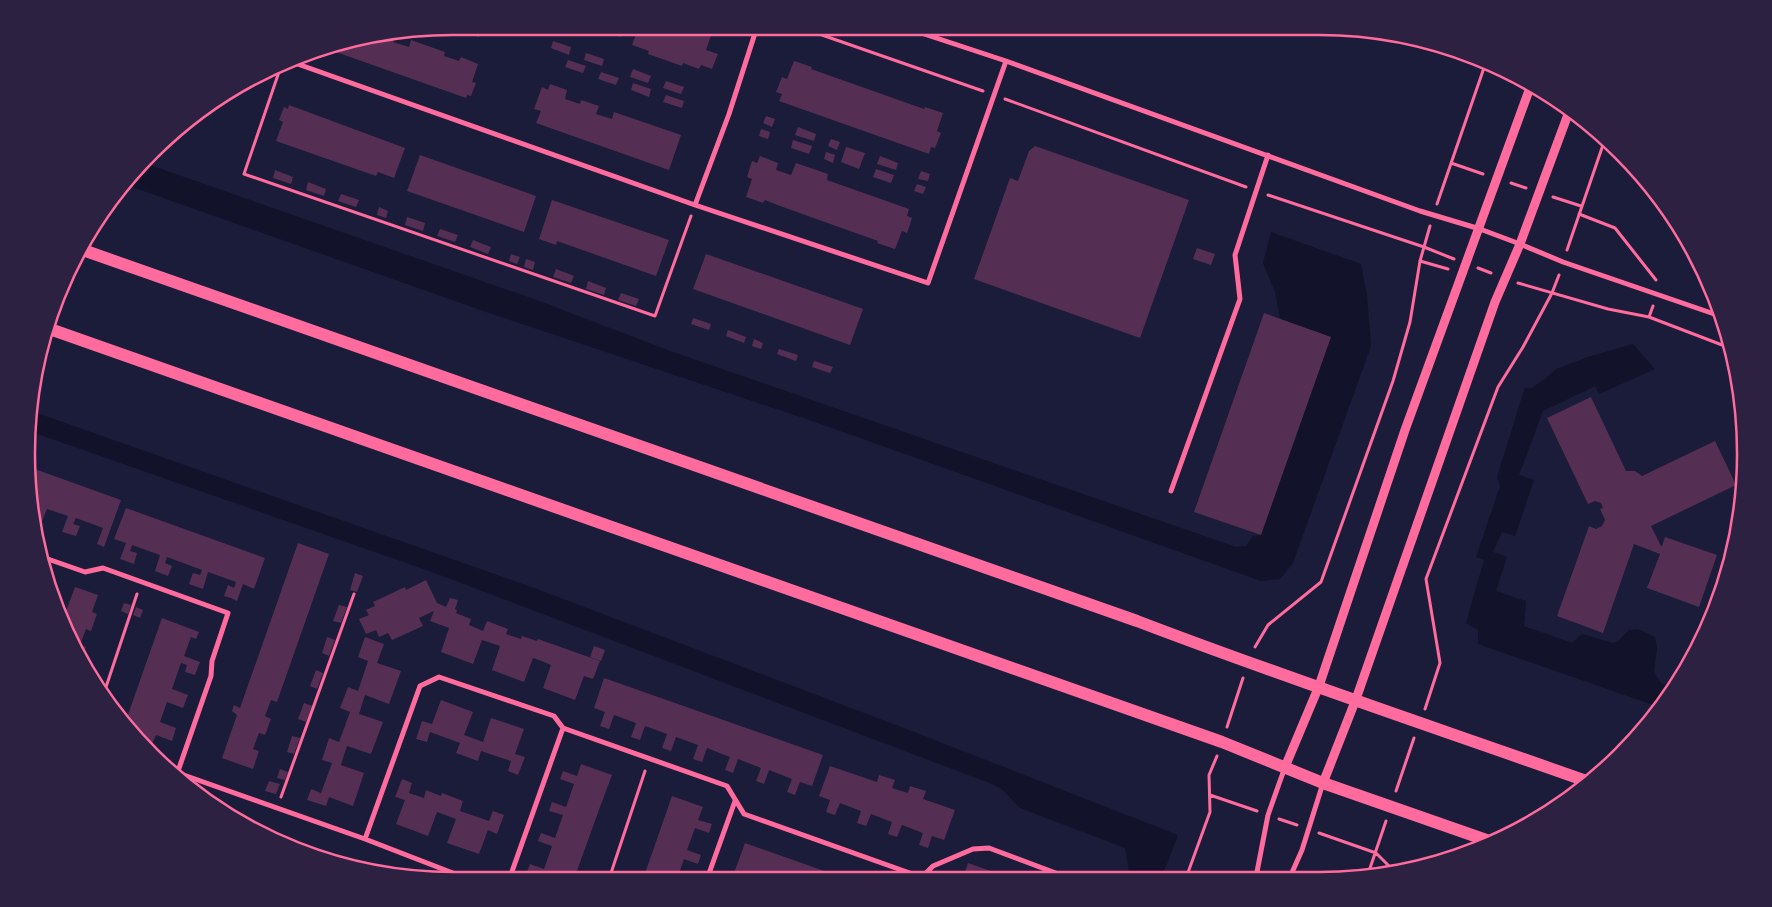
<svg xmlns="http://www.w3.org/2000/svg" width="1772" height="907" viewBox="0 0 1772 907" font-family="'Source Sans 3',sans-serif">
  <rect width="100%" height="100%" fill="#1b1b3a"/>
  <path fill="#12122b" d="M147,164L542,302L670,351L1236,547L1246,546L1253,536L1261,535L1321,359L1331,337L1280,319L1275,292L1263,263L1271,232L1361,264L1367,295L1371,346L1293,563L1280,579L1261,581L818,423L486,312L127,185Z
    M1633,344L1655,369L1599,394L1595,386L1543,411L1519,475L1534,480L1515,536L1502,532L1493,552L1507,557L1496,591L1526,601L1524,626L1572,643L1582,634L1613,643L1618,641L1629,630L1638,629L1655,637L1657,648L1654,672L1661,683L1672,687L1659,707L1478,644V630L1466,623L1484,560L1476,557L1500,486L1497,477L1525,387L1530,389L1545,379L1556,369L1588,357Z
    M34,412L534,588L909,730L1178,835L1167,864L1159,878H1130L1125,848L1020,808L1003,790L992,784L432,572L32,432Z"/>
  <path fill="#542f53" d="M462,26H472L481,29L479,37L461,30Z
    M592,26H625L621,37Z
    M639,26L694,27L712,33L706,50L718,54L712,69L701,65L699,69L683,63L682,66L648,54L649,51L632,45Z
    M396,36L393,42L409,47L411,40L445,52L444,56L459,61L461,57L478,64L472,82L476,83L471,96L467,95L466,98L333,51L335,46Z
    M553,41L571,47L569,55L551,48Z
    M586,53L604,59L602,66L584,60Z
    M568,60L586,66L583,73L565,67Z
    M794,61L812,67L811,69L924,109L925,107L943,113L937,131L941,133L935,148L931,147L929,154L779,101L782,94L776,92L782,77L787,79Z
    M633,69L651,76L648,83L630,77Z
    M601,72L619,78L616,85L598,79Z
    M666,81L684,87L681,94L663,88Z
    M633,83L651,89L649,97L631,90Z
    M550,84L567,90L565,99L580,104L581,100L599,106L596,114L612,119L614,112L681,135L669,170L536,123L541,111L534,109L542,87L548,90Z
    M666,95L684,101L682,108L663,102Z
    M289,105L405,148L394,178L378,172L376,176L276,141L283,122L279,120L284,107L288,109Z
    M766,116L775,119L772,127L763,123Z
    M798,127L816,134L814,141L795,135Z
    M761,129L770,132L768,139L759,136Z
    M831,139L840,142L837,150L828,146Z
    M793,140L812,146L809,154L791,148Z
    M1035,146L1189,200L1140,338L974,279L1010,178L1018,181L1029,151Z
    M846,147L865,153L859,169L841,162Z
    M826,152L835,155L833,163L824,159Z
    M420,155L536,196L524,232L407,191Z
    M760,156L778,163L776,170L791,175L796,163L828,174L827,180L909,209L907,216L912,218L907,233L902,231L895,249L877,243L878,241L780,206L765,200L763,203L746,197L752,179L747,177L752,161L757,163Z
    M880,156L898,163L896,170L877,164Z
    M876,169L894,175L891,183L873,177Z
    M275,170L293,177L291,184L273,178Z
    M921,171L930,174L928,181L918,179Z
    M308,182L326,189L324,196L306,190Z
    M917,184L926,187L923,194L914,191Z
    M341,194L359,200L356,207L338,201Z
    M552,200L669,240L656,276L557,241L556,245L539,239Z
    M379,207L388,211L386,218L377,215Z
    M407,217L425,223L423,231L405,225Z
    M440,229L458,235L455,242L437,236Z
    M473,240L491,247L488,254L470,247Z
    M1197,248L1215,254L1211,265L1193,259Z
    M511,254L520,257L517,264L509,261Z
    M706,254L863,309L850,345L693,289Z
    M526,259L535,262L533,270L524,267Z
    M556,269L574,276L571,283L553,277Z
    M588,281L606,288L604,295L586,289Z
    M621,293L639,299L636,306L618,300Z
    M1264,313L1331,337L1261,535L1194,512Z
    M693,318L711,324L709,330L691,324Z
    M728,330L746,337L744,343L726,336Z
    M754,339L763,343L761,349L752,346Z
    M779,349L798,355L796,361L777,354Z
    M814,361L833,367L830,373L812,367Z
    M1591,397L1626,471H1635L1642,476L1715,441L1738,489L1734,486L1651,526L1661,546H1662L1665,537L1717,555L1699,607L1647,588L1660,554L1634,544L1603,633L1557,616L1589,526L1596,529L1602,526L1605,520L1600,509L1603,508L1601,503L1595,501L1588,504L1547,418Z
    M29,467L121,500L104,547L97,544L103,528L76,518L73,524L80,526L76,536L62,532L68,516L47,509L41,524L37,523L34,510L38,512L40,506L32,503L27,482Z
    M126,508L265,558L254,589L243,584L237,601L231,598L224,596L228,585L234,588L236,582L208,572L203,589L189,584L193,573L200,575L202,570L167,557L165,563L172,566L168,576L155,571L160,555L132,545L130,551L137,553L134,564L120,559L126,543L114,539Z
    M298,543L329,554L277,702L271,700L265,716L271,719L265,735L259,733L253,749L259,751L253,769L222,758L237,715L232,711L234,705L240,708Z
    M355,573L363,576L357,592L350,590Z
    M426,580L437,603L446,607L450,598L458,600L455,609L457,610L456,613L471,619L469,625L483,631L487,621L508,629L506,634L521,639L522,636L537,641L538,639L600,661L593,679L584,676L575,700L543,688L551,665L542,661L533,658L524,682L492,670L500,646L482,640L473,664L441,652L449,628L430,621L434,611L419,618L423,626L392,640L388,633L379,637L376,630L366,634L359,619L369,615L366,610L375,606L373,602L405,587L406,590Z
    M75,587L98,595L92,612L97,614L91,631L86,629L80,645L86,647L81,659L62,623V621L59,617L57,611L65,614Z
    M124,603L131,605L128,614L121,611Z
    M339,605L347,607L341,623L333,621Z
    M136,607L143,610L140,618L133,615Z
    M162,618L199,632L196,639L191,637L184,656L200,662L195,675L185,672L187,665L181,663L172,689L188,695L183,708L167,702L160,722L176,728L172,741L156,735L151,746L140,742L125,723Z
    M327,637L335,640L329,656L322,653Z
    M365,637L384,644L377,663L401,671L389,704L365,695L359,714L383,722L371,754L347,746L344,755L341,765L364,773L353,806L329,797L326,806L307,800L311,789L321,793L332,763L322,760L329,738L339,742L350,712L340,708L348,687L358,691L368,661L358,657Z
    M594,646L605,650L601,661L590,657Z
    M316,670L323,673L317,689L310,686Z
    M604,678L823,755L812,786L800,782L795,795L787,792L792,779L769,770L764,784L756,781L761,768L738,759L733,773L725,770L730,757L707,748L702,762L693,759L698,745L676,737L671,751L662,748L667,734L645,726L640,740L631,737L636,723L614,715L609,729L600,726L605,712L594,708Z
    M441,700L473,712L464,735L483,742L491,718L524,729L515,754L525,757L518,775L508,771L511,761L481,751L478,761L456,753L460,743L430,732L427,742L416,739L422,721L432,724Z
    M304,703L312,706L306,722L298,719Z
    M292,736L300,738L294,754L287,752Z
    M581,764L612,775L600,807L574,879L540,880L541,877L527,872L530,864L544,869L552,846L538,841L541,833L555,838L563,815L549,811L552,802L566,807L574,784L560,779L563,771L577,776Z
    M830,766L877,782L879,775L895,780L892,788L908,793L910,786L926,791L923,799L955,810L944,840L932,836L928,848L919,845L923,833L902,825L897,837L888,834L892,822L871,814L866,826L857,823L861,811L840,803L835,815L826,812L830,800L819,796Z
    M280,769L288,772L285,780L277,778Z
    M402,779L412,783L409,793L424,798L426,790L441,796L442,793L463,801L460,811L489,821L493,811L504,815L497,834L488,830L479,854L447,843L456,819L437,812L428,836L396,824L405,800L395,797Z
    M269,781L280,784L276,794L265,791Z
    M672,796L703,807L698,820L712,824L709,833L695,828L687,850L701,855L698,864L684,859L677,879H643Z
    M272,835L304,846L303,851L271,839Z
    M745,843L844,878V879H750L734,873Z
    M323,853L355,865L354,868L343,866L321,858Z
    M968,863L994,872L992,878H963Z"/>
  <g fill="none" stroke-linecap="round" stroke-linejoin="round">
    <path stroke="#ff6b9d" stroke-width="3" d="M733,27L744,31
      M799,27L983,91
      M280,69L244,174L655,316L691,216
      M1005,99L1246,187
      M1451,163L1483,174
      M1511,183L1526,188
      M1268,195L1424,247L1454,259
      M1553,197L1581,206
      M1437,204L1486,62
      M1579,214L1615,228L1656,280
      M1567,250L1605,139
      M1420,261L1448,269
      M1478,268L1491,273
      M1518,283L1608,309L1649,317L1730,348
      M1649,317L1653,306
      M1255,647L1268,625L1321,582L1393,381L1410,322L1420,261L1430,226
      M103,696L137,594
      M1425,709L1440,663L1426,579L1498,387L1523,347L1552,293L1559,275
      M1227,727L1243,678
      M1396,791L1414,738
      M1210,795L1257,811
      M281,797L354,594
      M1279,819L1297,825
      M1319,833L1376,853L1395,872
      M1367,877L1386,821
      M1186,878L1210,812L1209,775L1217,756
      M609,879L645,771"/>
    <path stroke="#ff6b9d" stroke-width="5" d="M903,27L1006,61L1420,211L1480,229L1520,244L1563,262L1723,317
      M292,62L695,205L729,114L757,27
      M695,205L928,283L1006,61
      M1171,491L1240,299L1235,255L1268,155
      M45,558L85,572L103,568L228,613L212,661L211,676L177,774
      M178,773L365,839L471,880
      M365,839L420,686L439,677L554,716L563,728L727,786L744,814L921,877
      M1256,877L1268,815L1285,767
      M1290,877L1302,850L1323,783
      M921,878L933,866L973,849L989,848L1069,878
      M707,879L735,801
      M509,880L563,728"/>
    <path stroke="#ff6b9d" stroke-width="9" d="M1285,767L1319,686L1405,430L1531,85
      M1323,783L1356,699L1495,302L1520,244L1570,109"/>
    <path stroke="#ff6b9d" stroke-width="12" d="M83,250L1137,621C1286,678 1439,729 1589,782
      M47,328L1222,742L1323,783L1492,842"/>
  </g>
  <path d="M0 0H1772V907H0ZM453 35H1319A418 418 0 0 1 1737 453V454A418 418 0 0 1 1319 872H453A418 418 0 0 1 35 454V453A418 418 0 0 1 453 35Z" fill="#2d2142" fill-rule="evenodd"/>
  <path fill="none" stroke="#ff6b9d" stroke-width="2.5" d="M453 35H1319A418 418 0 0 1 1737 453V454A418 418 0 0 1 1319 872H453A418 418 0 0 1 35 454V453A418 418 0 0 1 453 35Z"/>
</svg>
